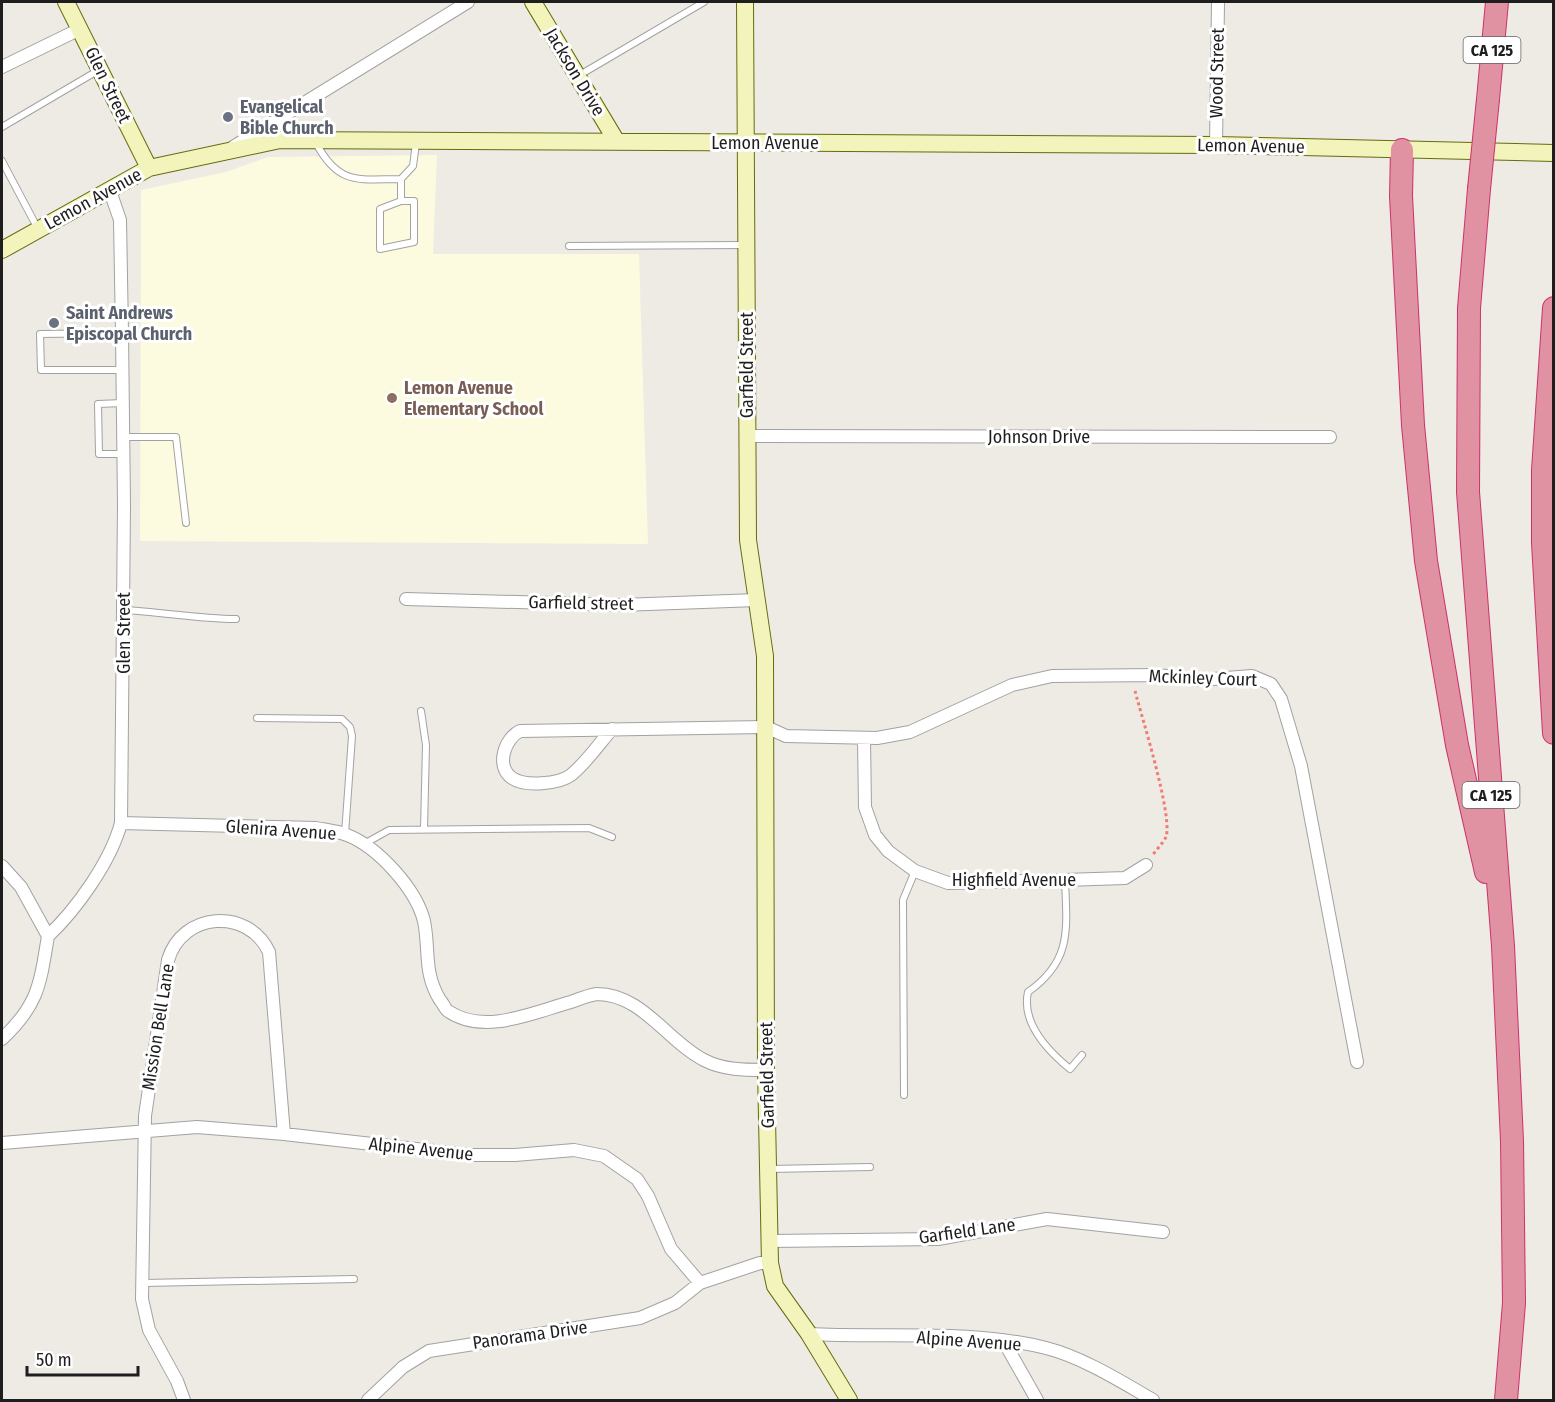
<svg xmlns="http://www.w3.org/2000/svg" width="1555" height="1402" viewBox="0 0 1555 1402" font-family="'Fira Sans Condensed',sans-serif">
  <rect width="100%" height="100%" fill="#eeeae4"/>
  <path fill="#fcfbdf" d="M437,155L433,254H639L648,544L140,541L141,190L226,172L268,157Z"/>
  <g fill="none" stroke-linecap="round" stroke-linejoin="round">
    <defs>
      <path id="lane" d="M578,76L704,2
        M2,127L99,70
        M316,143C339,186 358,179 401,179L413,166L416,143
        M2,161L38,229
        M401,179V201L380,209V249L414,242V201H401
        M569,246L746,245
        M122,333L40,334L41,370H123
        M123,403L98,404L99,454H124
        M124,437H176L186,523
        M124,610C162,612 198,619 236,619
        M421,711L426,745L424,829
        M257,718L342,719L350,727L352,736L345,834
        M364,844L389,830L589,828L612,837
        M1065,880C1067,930 1072,961 1028,992C1021,1023 1048,1051 1070,1069L1082,1055
        M904,1095L903,900L915,871
        M770,1169L870,1167
        M143,1283L354,1279"/>
      <path id="street" d="M2,67L80,29
        M1216,145L1218,2
        M233,147L468,2
        M747,436L1330,437
        M406,599L621,605L757,600
        M612,729C599,744 586,763 571,775C559,784 525,787 512,778C495,766 505,738 520,731L766,727L786,736L877,738L910,732L1012,685L1052,676L1157,675L1200,680L1252,676L1271,684L1281,699L1301,766L1357,1062
        M864,739L865,807L875,835L888,851L915,871L948,883L1065,880L1125,878L1146,865
        M121,823L316,828C326,830 338,831 347,835C378,847 416,889 424,921C430,951 423,972 440,1000C443,1003 445,1009 448,1011C484,1036 534,1012 571,1002C579,999 589,995 597,994C642,994 667,1041 704,1060C723,1070 745,1070 766,1070
        M2,866L21,887L48,936
        M2,1039C39,1004 40,984 48,936C76,910 111,861 121,823L124,505L122,333L120,220L110,191
        M2,1143L197,1127L284,1134L469,1155H515L574,1150L604,1156L637,1179L648,1196L671,1249L700,1283
        M770,1241L938,1239L1047,1219L1163,1232
        M809,1334C887,1338 970,1329 1046,1348C1082,1357 1122,1382 1153,1400
        M1003,1340L1037,1400
        M184,1400L177,1381L149,1330L142,1299L145,1116L168,960C182,912 248,907 269,952L284,1134
        M368,1400L403,1367L429,1351L640,1318L675,1303L700,1283L760,1263H770"/>
      <path id="secondary" d="M66,2L149,168
        M533,2L617,142
        M745,2L748,540L765,656L766,1070L770,1263L775,1286L809,1334L849,1400
        M2,250L149,168L280,140L1216,145L1554,153"/>
      <path id="highway" d="M1488,99L1497,2
        M1402,150L1401,196L1413,425L1426,561L1457,745L1486,872
        M1479,189L1469,308L1468,492L1503,946L1512,1141L1514,1303L1506,1400
        M1554,308L1543,470V543L1554,733"/>
    </defs>
    <use href="#lane" stroke="#a2a2a2" stroke-width="8"/>
    <use href="#street" stroke="#a2a2a2" stroke-width="14"/>
    <use href="#secondary" stroke="#656c0d" stroke-width="18"/>
    <use href="#highway" stroke="#cc326c" stroke-width="24"/>
    <path stroke="#ef7d74" stroke-width="3" stroke-dasharray="3 3" stroke-linecap="butt" d="M1135,691C1142,718 1173,816 1166,837C1163,843 1156,850 1152,856"/>
    <use href="#lane" stroke="#fff" stroke-width="6"/>
    <use href="#street" stroke="#fff" stroke-width="12"/>
    <use href="#secondary" stroke="#f3f4bc" stroke-width="16"/>
    <use href="#highway" stroke="#e092a3" stroke-width="22"/>
    <defs>
      <path id="highway-bridge" d="M1479,189L1488,99"/>
    </defs>
    <use href="#highway-bridge" stroke="#cc326c" stroke-width="24" stroke-linecap="butt"/>
    <use href="#highway-bridge" stroke="#e092a3" stroke-width="22"/>
  </g>
  <g fill="#6b7280" stroke="#fff" stroke-width="2">
    <circle cx="228" cy="117" r="6"/>
    <circle cx="54" cy="323" r="6"/>
  </g>
  <circle fill="#8d6e63" stroke="#fff" stroke-width="2" cx="392" cy="398" r="6"/>
  <g text-anchor="middle" dominant-baseline="central" stroke-width="6" stroke-linejoin="round" paint-order="stroke">
    <g fill="#fff" stroke="#626262" stroke-width="1.5">
      <rect x="1463.5" y="37" width="57" height="26" rx="4.5"/>
      <rect x="1462.5" y="782" width="57" height="26" rx="4.5"/>
    </g>
    <g font-size="16" font-weight="bold" fill="#1e1e1e">
      <text x="1492" y="50">CA 125</text>
      <text x="1491" y="795">CA 125</text>
    </g>
    <g font-size="18" fill="#1e1e1e" stroke="#fff">
      <text transform="translate(575 72) rotate(59)">Jackson Drive</text>
      <text transform="translate(1217 73) rotate(-89)">Wood Street</text>
      <text transform="translate(108 85) rotate(64)">Glen Street</text>
      <text x="765" y="143">Lemon Avenue</text>
      <text transform="translate(1251 146) rotate(1)">Lemon Avenue</text>
      <text transform="translate(93 199) rotate(-29)">Lemon Avenue</text>
      <text transform="translate(747 365) rotate(-90)">Garfield Street</text>
      <text x="1039" y="437">Johnson Drive</text>
      <text transform="translate(581 603) rotate(1)">Garfield street</text>
      <text transform="translate(124 633) rotate(-90)">Glen Street</text>
      <text transform="translate(1203 678) rotate(2)">Mckinley Court</text>
      <text transform="translate(281 830) rotate(4)">Glenira Avenue</text>
      <text x="1014" y="880">Highfield Avenue</text>
      <text transform="translate(158 1027) rotate(-81)">Mission Bell Lane</text>
      <text transform="translate(767 1075) rotate(-91)">Garfield Street</text>
      <text transform="translate(421 1149) rotate(6)">Alpine Avenue</text>
      <text transform="translate(967 1231) rotate(-8)">Garfield Lane</text>
      <text transform="translate(530 1335) rotate(-8)">Panorama Drive</text>
      <text transform="translate(969 1341) rotate(4)">Alpine Avenue</text>
    </g>
    <g font-size="18" font-weight="bold" fill="#5b616d" stroke="#fff" text-anchor="start">
      <text x="240" y="107">Evangelical<tspan x="240" dy="21">Bible Church</tspan></text>
      <text x="66" y="313">Saint Andrews<tspan x="66" dy="21">Episcopal Church</tspan></text>
    </g>
    <g font-size="18" font-weight="bold" fill="#785e54" stroke="#fff" text-anchor="start">
      <text x="404" y="388">Lemon Avenue<tspan x="404" dy="21">Elementary School</tspan></text>
    </g>
  </g>
  <rect width="1555" height="1402" fill="none" stroke="#1e1e1e" stroke-width="6"/>
  <path d="M27 1366v9h111v-9" fill="none" stroke="#1e1e1e" stroke-width="3"/>
  <text x="36" y="1366" font-size="18" fill="#1e1e1e" stroke="#ffffff" stroke-width="4.5" paint-order="stroke">50 m</text>
</svg>
